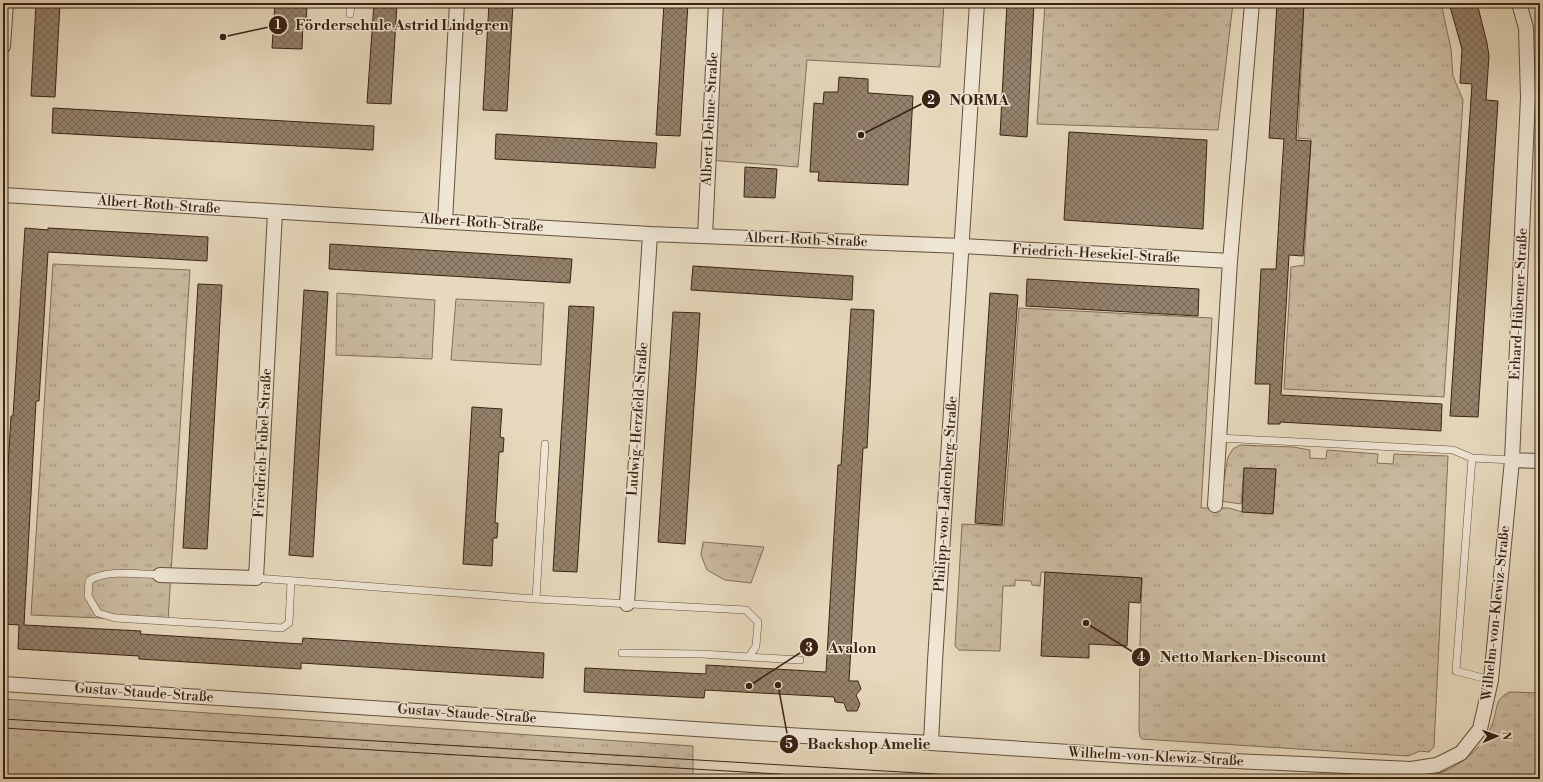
<svg xmlns="http://www.w3.org/2000/svg" width="1543" height="782" viewBox="0 0 1543 782" font-family="'Libre Bodoni',serif">
  <defs>
    <pattern id="grass-tufts" width="24" height="20" patternUnits="userSpaceOnUse"><rect width="24" height="20" fill="#cabaa0"/><path d="M3 7l-1-3M5 7V3M7 7l1-3M15 17l-1-3M17 17v-4M19 17l1-3" fill="none" stroke="#a59781"/></pattern>
    <pattern id="building-cross-hatch" width="8" height="8" patternUnits="userSpaceOnUse"><rect width="8" height="8" fill="#94816b"/><path d="M0 0l8 8M0 8l8-8" fill="none" stroke="#7a6957"/></pattern>
  </defs>
  <rect width="100%" height="100%" fill="#e7d9bd"/>
  <filter id="stains"><feTurbulence type="fractalNoise" baseFrequency=".005" numOctaves="4"/><feColorMatrix values="0 0 0 0 .2 0 0 0 0 .09 0 0 0 0 .02 0 0 0 .5 -.17"/></filter>
  <radialGradient id="worn" r=".72"><stop offset=".6" stop-color="#630" stop-opacity="0"/><stop offset="1" stop-color="#630" stop-opacity=".3"/></radialGradient>
  <path fill="url(#grass-tufts)" stroke="#826e5a" d="M722,3H944L940,67L807,60L798,167L708,160Z
    M1045,3H1233L1218,130L1037,124Z
    M1304,3H1441L1451,49L1453,76L1463,100L1444,397L1284,389L1291,267L1304,265L1311,139L1298,138Z
    M53,264L190,270L168,621L31,615Z
    M337,293L435,300L432,359L336,355Z
    M456,299L544,303L541,365L451,360Z
    M1019,308L1212,318L1201,508H1229L1242,512L1273,513L1276,469L1244,468L1241,504L1220,501L1228,457L1233,449L1240,445L1293,447L1310,450V458L1326,459L1327,450L1378,454L1377,463L1393,464L1394,454L1448,456L1434,747L1429,752L1420,751L1408,756L1142,739L1140,737L1139,730L1140,642L1142,578L1041,572L1040,586L1032,585L1031,581L1015,580V586H1003L1000,651L959,650L955,646L962,524L1004,526Z
    M703,542L764,547L751,583L725,580L707,570L701,555Z
    M1510,692L1540,693V775L1535,779H1433V775C1458,769 1485,747 1493,722C1498,708 1494,699 1510,692Z
    M3,699L693,746V777L722,779H3Z"/>
  <path fill="url(#building-cross-hatch)" stroke="#3a2213" d="M36,3H60L55,97L31,96Z
    M275,3H305L304,7H307L306,21H303L302,49L272,48Z
    M374,3H397L391,104L367,103Z
    M489,3H513L507,111L483,110Z
    M664,3H688L680,136L656,135Z
    M1007,3H1034L1027,137L1000,135Z
    M1277,3H1304L1296,140L1311,141L1303,256L1289,255L1281,395L1442,404L1441,431L1280,422V424H1268L1270,384H1255L1261,269H1276L1282,168L1284,139L1269,138Z
    M1449,3H1477L1487,43L1489,56L1486,100L1498,101L1478,417L1450,416L1472,84L1460,83L1462,49Z
    M839,77L868,79V93L913,96L908,185L818,181L819,172H810L814,103L823,104L824,92H838Z
    M53,108L374,126L373,150L52,133Z
    M1069,132L1207,140L1203,229L1064,220Z
    M496,134L657,143L655,168L495,159Z
    M745,167L777,169L775,198L744,197Z
    M25,228L48,230V228L208,237L207,261L48,252L39,401H36L24,625L141,631L140,634L302,644L303,638L544,653L543,678L301,663V669L139,659V656L18,649L19,625L3,624V554L11,416H13Z
    M330,244L572,259L570,283L329,269Z
    M693,266L853,276L852,300L691,290Z
    M1027,279L1199,289L1198,316L1026,306Z
    M198,284L222,285L207,549L183,548Z
    M304,290L328,292L313,557L289,555Z
    M990,293L1018,295L1002,525L975,523Z
    M569,306L594,307L577,572L553,571Z
    M851,309L874,310L867,448H863L849,681H858L861,689L856,695L860,704L857,711H847L844,703L835,702L834,697L705,690L704,698L584,692L585,668L706,674V665L826,672L838,465H841Z
    M673,312L700,313L685,544L658,542Z
    M472,407L502,409L500,437L504,438L503,452H499L495,523H498L497,538H493L492,566L463,564Z
    M1244,468L1276,469L1273,514L1242,512Z
    M1045,572L1142,578L1140,603L1129,602L1127,646L1089,644V658L1041,656Z"/>
  <g fill="none" stroke-linecap="round" stroke-linejoin="round">
    <defs>
      <path id="lane" d="M350,14L351,3
        M1219,438L1453,450L1472,458
        M160,575C141,574 104,569 89,581L88,596L98,613L115,618L282,628L289,623L291,581
        M256,578L536,599L746,610L758,622L756,646L749,657L702,654L622,653
        M536,599L545,444
        M749,657L800,660
        M1491,680L1456,671L1472,458L1512,460"/>
      <path id="street" d="M3,46L6,3
        M3,195L650,234L962,246L1230,261
        M445,221L457,3
        M705,236L716,3
        M1512,460L1540,461
        M1215,505L1230,261L1252,3
        M160,575L256,578L275,212
        M627,604L650,234
        M3,684L804,736L931,743L1147,757L1411,769L1437,765L1461,753L1480,729L1491,680L1512,460L1528,97L1526,28L1519,3
        M931,743L935,661L977,3"/>
    </defs>
    <use href="#lane" stroke="#65503e" stroke-width="8"/>
    <use href="#street" stroke="#65503e" stroke-width="16"/>
    <use href="#lane" stroke="#efe6d4" stroke-width="7"/>
    <use href="#street" stroke="#efe6d4" stroke-width="14"/>
    <path stroke="#3a2213" stroke-width="1" d="M3,719L1020,779
      M3,728L862,779"/>
  </g>
  <g text-anchor="middle" dominant-baseline="central" stroke-width="3" stroke-linejoin="round" paint-order="stroke">
    <g font-size="14" fill="#3a2213" stroke="#efe6d4">
      <text transform="translate(710 119) rotate(-87)">Albert-Dehne-Straße</text>
      <text transform="translate(159 205) rotate(4)">Albert-Roth-Straße</text>
      <text transform="translate(482 223) rotate(4)">Albert-Roth-Straße</text>
      <text transform="translate(806 240) rotate(2)">Albert-Roth-Straße</text>
      <text transform="translate(1096 254) rotate(3)">Friedrich-Hesekiel-Straße</text>
      <text transform="translate(1519 304) rotate(-87)">Erhard-Hübener-Straße</text>
      <text transform="translate(638 419) rotate(-86)">Ludwig-Herzfeld-Straße</text>
      <text transform="translate(263 443) rotate(-87)">Friedrich-Fubel-Straße</text>
      <text transform="translate(946 494) rotate(-86)">Philipp-von-Ladenberg-Straße</text>
      <text transform="translate(1496 613) rotate(-84)">Wilhelm-von-Klewiz-Straße</text>
      <text transform="translate(144 693) rotate(4)">Gustav-Staude-Straße</text>
      <text transform="translate(467 714) rotate(4)">Gustav-Staude-Straße</text>
      <text transform="translate(1156 757) rotate(3)">Wilhelm-von-Klewiz-Straße</text>
    </g>
  </g>
  <path fill="none" stroke="#3a2213" stroke-width="1.5" d="M223 37L278 25M861 135L931 99M749 686L809 647M1086 623L1141 657M778 685L789 744"/>
  <g fill="#3a2213" stroke="#efe6d4" stroke-width="1.5">
    <circle cx="223" cy="37" r="4"/>
    <circle cx="861" cy="135" r="4"/>
    <circle cx="749" cy="686" r="4"/>
    <circle cx="1086" cy="623" r="4"/>
    <circle cx="778" cy="685" r="4"/>
    <circle cx="278" cy="25" r="10"/>
    <circle cx="931" cy="99" r="10"/>
    <circle cx="809" cy="647" r="10"/>
    <circle cx="1141" cy="657" r="10"/>
    <circle cx="789" cy="744" r="10"/>
  </g>
  <g font-size="12" text-anchor="middle" font-weight="bold" fill="#fff">
    <text x="278" y="29">1</text>
    <text x="931" y="104">2</text>
    <text x="809" y="652">3</text>
    <text x="1141" y="661">4</text>
    <text x="789" y="748">5</text>
  </g>
  <g font-size="15" text-anchor="middle" font-weight="bold" fill="#3a2213" stroke="#efe6d4" stroke-width="3" stroke-linejoin="round" paint-order="stroke">
    <text x="402" y="30">Förderschule Astrid Lindgren</text>
    <text x="979" y="105">NORMA</text>
    <text x="852" y="653">Avalon</text>
    <text x="1243" y="662">Netto Marken-Discount</text>
    <text x="869" y="749">Backshop Amelie</text>
  </g>
  <rect width="1543" height="782" fill="none" stroke="#e7d9bd" stroke-width="16"/>
  <rect x="4" y="4" width="1535" height="774" fill="none" stroke="#3a2213" stroke-width="2"/>
  <rect x="8" y="8" width="1527" height="766" fill="none" stroke="#3a2213"/>
  <g transform="translate(1497 736) rotate(88)" stroke="#efe6d4" stroke-width="3" paint-order="stroke">
  <path d="M0-3L7 15L0 10L-7 15Z" fill="#3a2213"/>
  <text y="-6" font-size="11" font-weight="bold" text-anchor="middle" fill="#3a2213">N</text>
  </g>
  <rect width="100%" height="100%" filter="url(#stains)"/>
  <rect width="100%" height="100%" fill="url(#worn)"/>
</svg>
